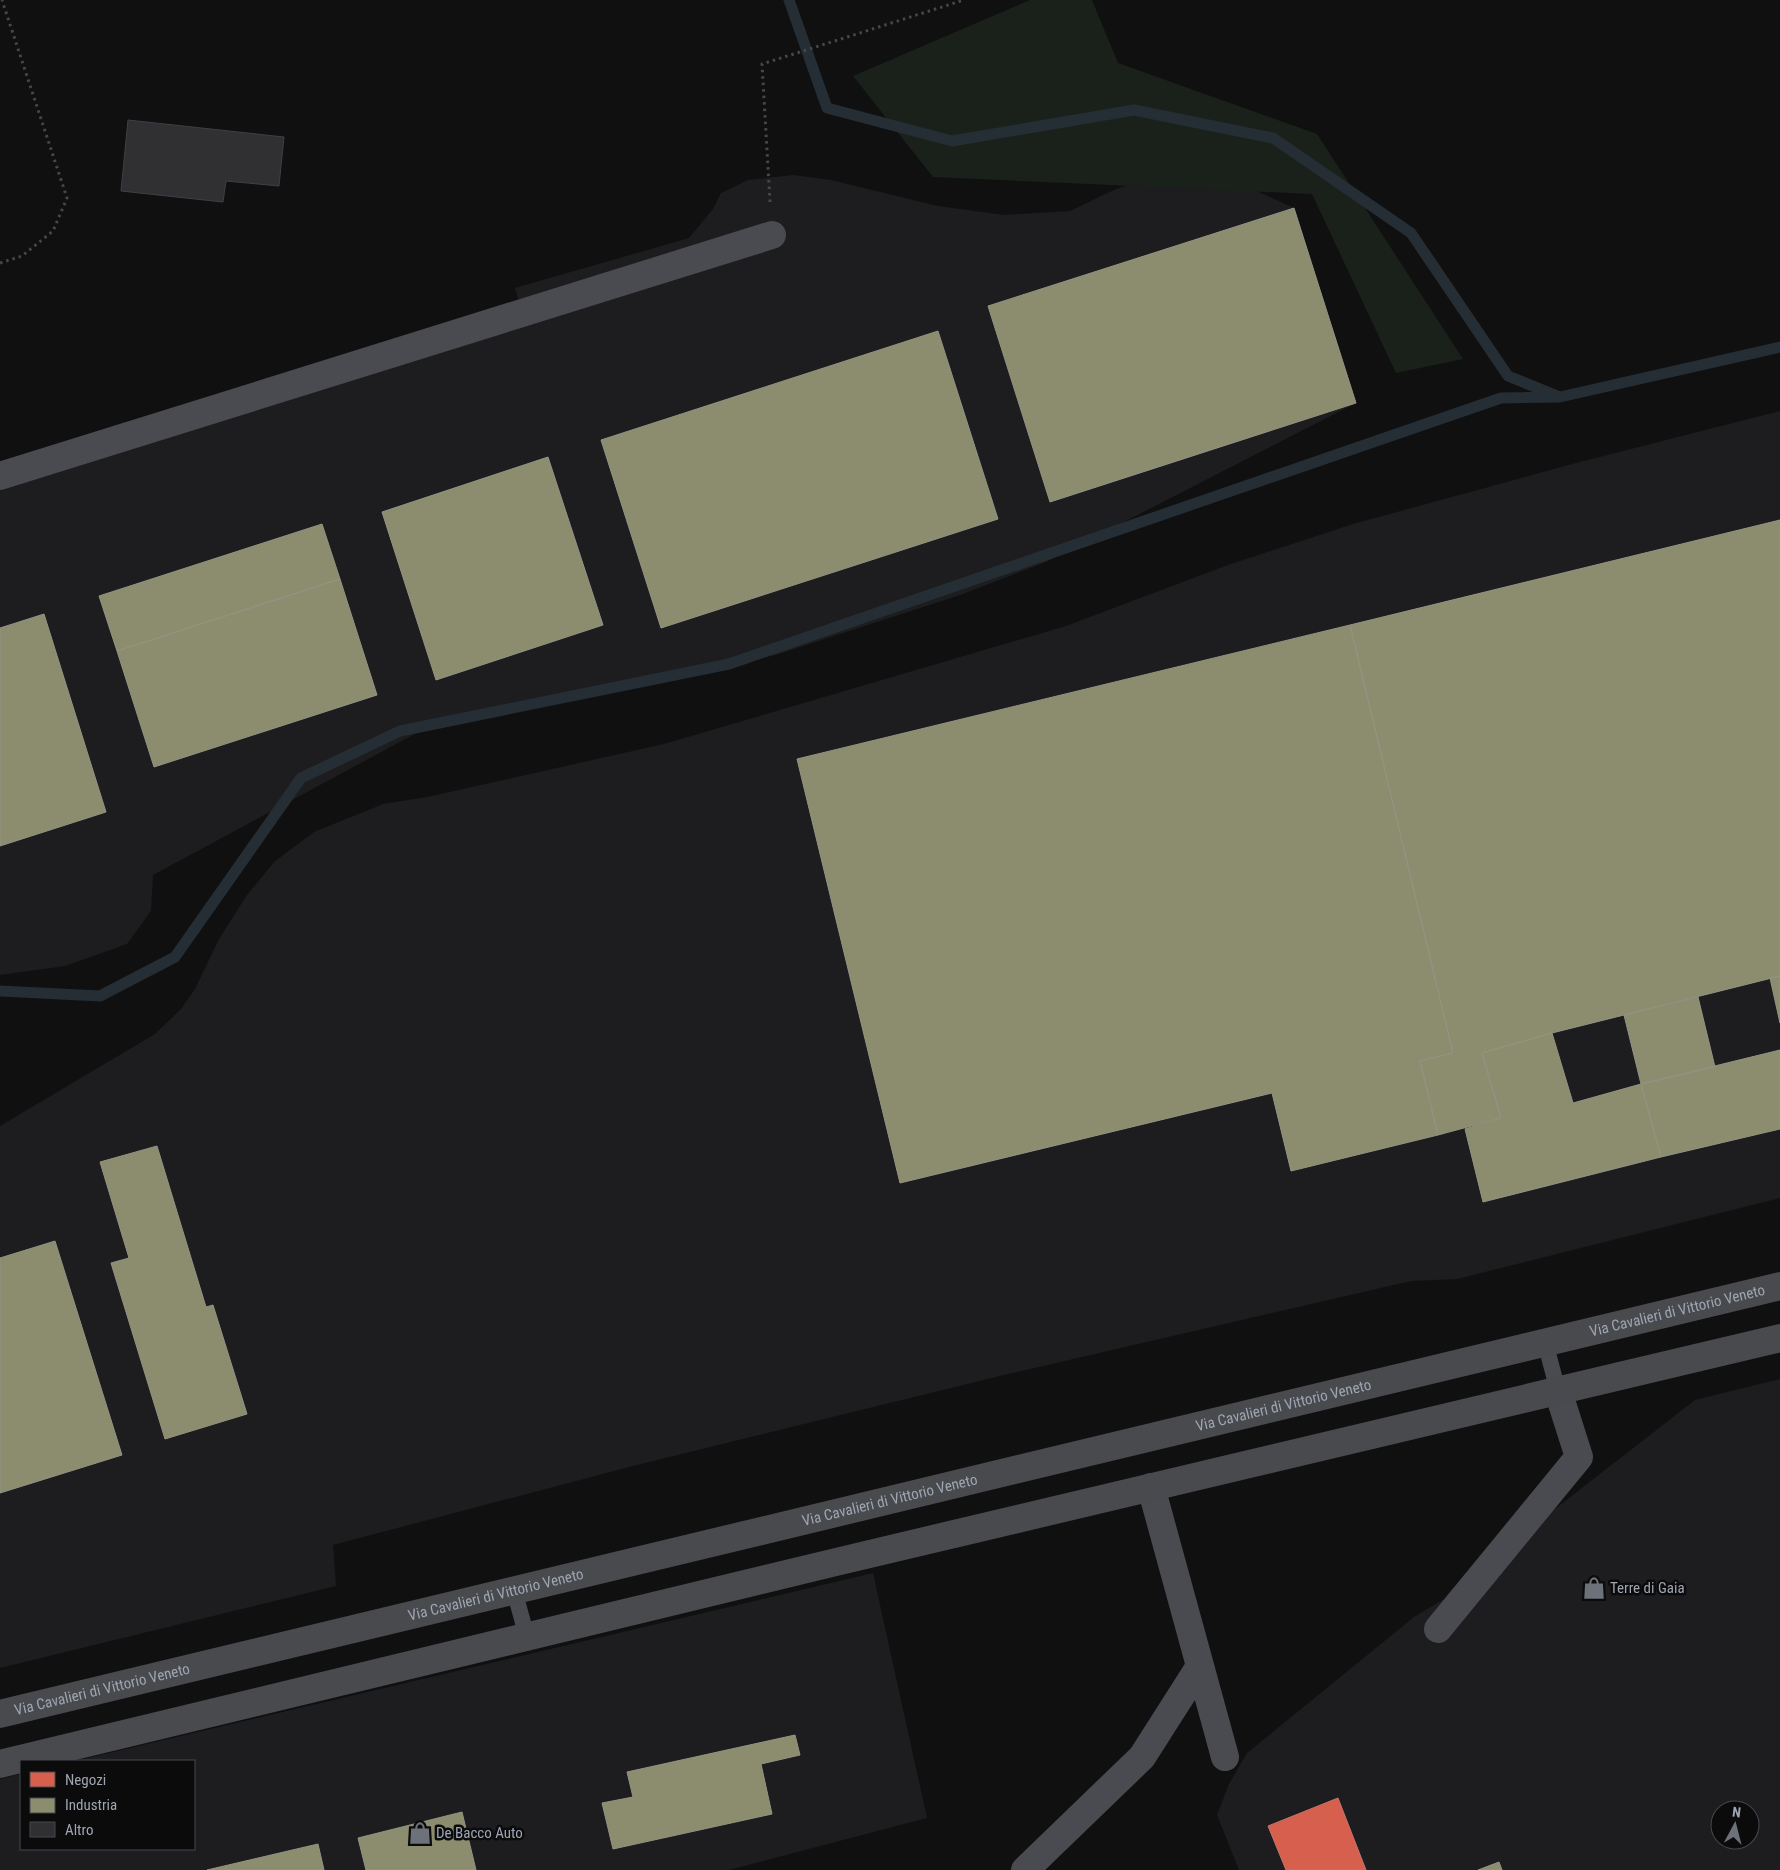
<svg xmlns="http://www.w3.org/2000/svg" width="1780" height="1870" viewBox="0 0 1780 1870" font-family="'Roboto Condensed',sans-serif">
  <rect width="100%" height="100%" fill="#101011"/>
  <path fill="#1d1d1f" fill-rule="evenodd" d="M1166,174L1237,182L1294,208L1356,403L1046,562L960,595L779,654L651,685L424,729L153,875L151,911L127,944L65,966L0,975V481L524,317L515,288L689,238L713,209L721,193L748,180L793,175L831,180L938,206L1004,215L1070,211L1116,189Z
    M1780,411V1198L1457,1279L1411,1281L1008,1374L629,1467L333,1545L336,1586L0,1668V1126L155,1034L181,1009L195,989L219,939L247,895L274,862L314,832L383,804L427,797L664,744L1066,626L1228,565L1353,524L1576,463Z
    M1780,1379V1870H1239L1217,1815L1229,1784L1247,1753L1414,1617L1444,1599L1452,1589L1695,1400ZM1720,1810H1750V1840H1720Z
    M873,1573L927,1818L729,1870H0V1779L21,1774V1849H194V1761H75Z"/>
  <path fill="#1a211b" d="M1030,0H1092L1118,63L1317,134L1463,359L1396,373L1312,194L933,177L853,76Z"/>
  <path fill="#d6604d" stroke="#c6756c" d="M1338,1798L1366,1870H1286L1268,1826Z"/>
  <path fill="#8c8c6e" stroke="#929483" d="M1294,208L1356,403L1050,502L988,306Z
    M938,331L998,519L661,628L601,440Z
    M548,457L603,625L436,680L382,512Z
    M1780,520V976L1552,1033L1482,1053L1501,1118L1438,1135L1420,1061L1453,1053L1350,625Z
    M322,524L340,579L117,651L99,596Z
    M340,579L377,695L154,767L117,651Z
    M44,614L106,812L0,846V628Z
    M1350,625L1453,1053L1420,1061L1438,1135L1291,1171L1272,1093L900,1183L797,759Z
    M1780,976V1023L1770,978Z
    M1698,997L1715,1067L1641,1084L1624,1015Z
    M1552,1033L1573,1103L1641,1084L1661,1157L1483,1202L1465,1129L1501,1118L1482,1053Z
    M1780,1050V1129L1661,1157L1641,1084Z
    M157,1146L206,1307L213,1305L247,1414L165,1439L111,1263L129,1258L100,1162Z
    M55,1241L122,1455L0,1493V1258Z
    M795,1735L800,1755L761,1764L772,1814L613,1849L602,1803L633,1797L627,1772Z
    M462,1812L476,1870H366L358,1838Z
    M318,1844L324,1870H207Z
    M1499,1862L1502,1870H1478Z"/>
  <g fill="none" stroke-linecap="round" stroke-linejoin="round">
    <path stroke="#252e34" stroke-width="11" d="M789,0L827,108L952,141L1134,110L1273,138L1411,233L1508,376L1560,397L1780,347
      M0,991L100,996L175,957L301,778L400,731L729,664L1501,398L1560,397"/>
  </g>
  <path fill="#303033" stroke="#3e4045" d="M128,120L284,137L279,186L226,181L223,202L121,191Z"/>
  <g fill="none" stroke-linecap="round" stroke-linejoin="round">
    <path stroke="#45474b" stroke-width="3" stroke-dasharray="2.5 4" stroke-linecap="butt" d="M770,202L762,64L964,0
      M0,263L22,256L53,231L67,198L2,0"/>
    <path stroke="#4a4b50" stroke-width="16" d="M1545,1342L1558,1391
      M514,1590L527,1637"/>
    <path stroke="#4a4b50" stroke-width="28" d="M0,476L772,235
      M1151,1487L1225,1757
      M1438,1629L1579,1457L1558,1391
      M1025,1870L1142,1757L1200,1666"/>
    <g stroke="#484a4e" stroke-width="28">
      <path id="s1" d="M0,1714L1780,1286"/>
      <path d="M0,1764L836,1562L1780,1338"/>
    </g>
  </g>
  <defs>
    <symbol id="shop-bare" viewBox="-9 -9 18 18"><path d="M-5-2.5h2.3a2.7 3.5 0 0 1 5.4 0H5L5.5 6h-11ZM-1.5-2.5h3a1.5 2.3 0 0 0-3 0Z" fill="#6d727a" stroke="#0b0b0c" stroke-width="2.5" paint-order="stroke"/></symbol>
  </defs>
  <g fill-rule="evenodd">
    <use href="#shop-bare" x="1578" y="1572" width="32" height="32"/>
    <use href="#shop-bare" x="404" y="1817" width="32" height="32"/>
  </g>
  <g text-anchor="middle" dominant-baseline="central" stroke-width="5" stroke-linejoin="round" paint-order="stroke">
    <g font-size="15" fill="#9fa6b3" stroke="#0b0b0c">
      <text stroke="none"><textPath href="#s1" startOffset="1725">Via Cavalieri di Vittorio Veneto</textPath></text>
      <text stroke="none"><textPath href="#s1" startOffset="1320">Via Cavalieri di Vittorio Veneto</textPath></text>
      <text stroke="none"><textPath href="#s1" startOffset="915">Via Cavalieri di Vittorio Veneto</textPath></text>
      <text stroke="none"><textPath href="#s1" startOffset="510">Via Cavalieri di Vittorio Veneto</textPath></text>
      <text stroke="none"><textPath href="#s1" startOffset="105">Via Cavalieri di Vittorio Veneto</textPath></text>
    </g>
    <g font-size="15" fill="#9fa6b3" stroke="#0b0b0c" text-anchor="start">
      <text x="1610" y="1588">Terre di Gaia</text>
      <text x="436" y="1833">De Bacco Auto</text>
    </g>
  </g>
  <rect x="20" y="1760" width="175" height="90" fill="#0b0b0c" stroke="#46494f"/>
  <rect x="30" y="1772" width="25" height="15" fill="#d6604d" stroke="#46494f"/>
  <text x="65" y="1785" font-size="15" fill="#9fa6b3">Negozi</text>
  <rect x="30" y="1798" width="25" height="15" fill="#8c8c6e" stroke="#46494f"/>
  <text x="65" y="1810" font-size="15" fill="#9fa6b3">Industria</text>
  <rect x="30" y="1822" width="25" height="15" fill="#303033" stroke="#46494f"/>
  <text x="65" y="1835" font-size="15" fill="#9fa6b3">Altro</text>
  <g transform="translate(1735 1825) rotate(7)"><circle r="24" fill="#0b0b0c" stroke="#46494f"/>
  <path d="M0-4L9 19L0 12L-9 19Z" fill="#6d727a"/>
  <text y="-8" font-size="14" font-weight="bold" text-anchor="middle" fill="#9fa6b3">N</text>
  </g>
</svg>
